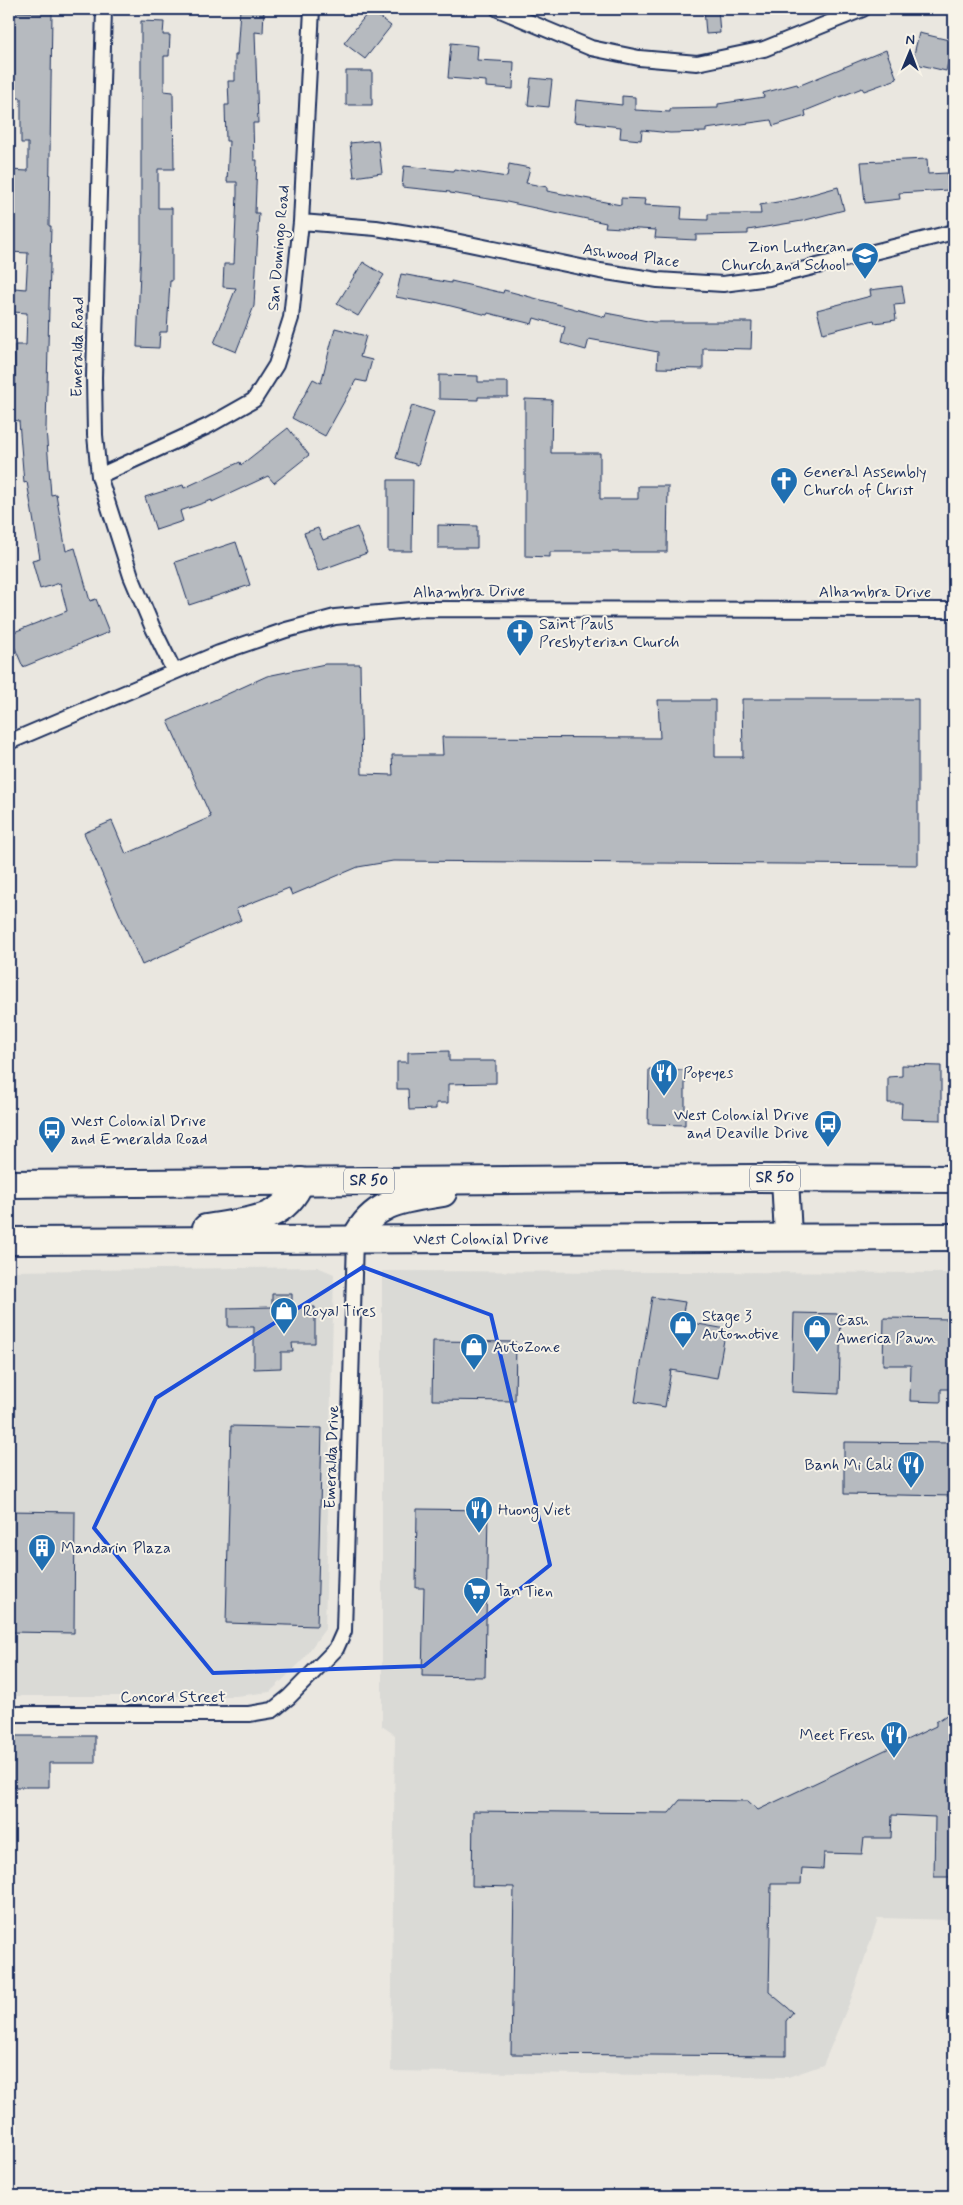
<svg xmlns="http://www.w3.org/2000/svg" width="963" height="2205" viewBox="0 0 963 2205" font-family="Mynerve,sans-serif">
  <rect width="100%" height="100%" fill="#eae7e0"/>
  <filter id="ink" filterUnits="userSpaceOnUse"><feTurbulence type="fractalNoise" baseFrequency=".02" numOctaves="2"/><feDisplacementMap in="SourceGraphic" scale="10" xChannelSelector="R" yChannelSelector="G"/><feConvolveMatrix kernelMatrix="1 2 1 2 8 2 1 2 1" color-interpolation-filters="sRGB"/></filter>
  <g filter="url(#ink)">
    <path fill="#dadad6" d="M317,1267L334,1274L325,1629L301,1662L270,1692L236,1696H9V1271Z
      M382,1271L954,1273V1920L878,1918L851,1999L823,2065L788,2077L391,2071L395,1735L382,1726Z"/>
    <path fill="#b6babf" stroke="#1b2f5e" d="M240,9H264L263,33L255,32L258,123H253L254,160H257L255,213H259L254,306L236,352L214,343L236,288L223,287L224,264H234L237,194V182H227L229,141H226L225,105H229L228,81H235V55H237Z
      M704,9H718L720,33L706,34Z
      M370,10L391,26L365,59L344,43Z
      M12,12L52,13L49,226H51L46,428L51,495L56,494L66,551L75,548L90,601L96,599L109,632L23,667L9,634L67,611L60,583L40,589L32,560L40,558L27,482L24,483L19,421L12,420L14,385H15V345H26L27,313L13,312L14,288L26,289L28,253L9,252V170L28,171V143H21V98H11Z
      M141,21L164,22L163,35H170L169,56H164V91L173,92L174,169H158V208H172V281H170L167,332H160L159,348L137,347L141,245Z
      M919,33L953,41L946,71L912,63Z
      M451,43L478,46L477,60L514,62L513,89L486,87V81L448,78Z
      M886,50L897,79L864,91L862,88L805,111L806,116L773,126L771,120L706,129V132L670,133L642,130L641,140L620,138L621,127L574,122L576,100L622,105V96L635,97V110L670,112V109L718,108V104L764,97L763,93L797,84L798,86Z
      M346,71H372V105H346Z
      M531,78L552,80L549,107L528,105Z
      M378,140L382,173L354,177L350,143Z
      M927,159L928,174L947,173L948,190L899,193L900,199L865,203L861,162Z
      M509,164L530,168L526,183L547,187V191L621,205V198L645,199L644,205L682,207L681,219L708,220V214H761L760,205L795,199L838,187L844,210L802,221L748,230V234L696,235V240L655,238L656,230L605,227L606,223L502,201L450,193V192L402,187L404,166L453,171L454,169L507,177Z
      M363,262L384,275L358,316L337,304Z
      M401,274L451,283V281L503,293L504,290L605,317L606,313L653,322H752L751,349L703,348V369L657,368L658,352L589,339L586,350L561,343L565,327L534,318L532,324L488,313L487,315L435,302L434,304L396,297Z
      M902,286L905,304L894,305L896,320L875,323L874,320L823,333L817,310L871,296L870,290Z
      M335,328L366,336L360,357L372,360L366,382L356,380L325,436L292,418L313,379L321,383Z
      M439,375L478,376V382H508V397H478V400L439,399Z
      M525,399L552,400L551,453H600V499H638V486H668L667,552H550V557L525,556Z
      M412,405L434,412L418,465L396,458Z
      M288,428L309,455L274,483L268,476L212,502V500L180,511L183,521L156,530L145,497L183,485L184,488L240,462L241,465Z
      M388,480H413L412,551H388Z
      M438,525L477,526V548H438Z
      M357,527L367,553L318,571L304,533L318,528L323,540Z
      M236,542L250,585L189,605L175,562Z
      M325,664H360L362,774L393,775L392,755H443L442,737L660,738L658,700H715V757H743L742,699H918V865L393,861L358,867L292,895L289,888L236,909L241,920L142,965L84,833L112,821L126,854L211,817L168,721L267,676Z
      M449,1051V1061H496V1083L448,1084V1103H436V1109L409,1110L408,1089H397V1062H408V1052Z
      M902,1065L941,1066V1120L901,1119L902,1103H888V1077L902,1076Z
      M649,1069L685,1070V1125L648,1124Z
      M272,1294H292V1307H315V1343H292L293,1352H281V1368L254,1369V1327H228V1308L272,1307Z
      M652,1297L685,1302L681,1321L726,1329L717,1378L671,1370L665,1407L635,1402Z
      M794,1313L841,1314L839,1394L792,1392Z
      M884,1318L954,1319V1389H941V1402L910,1401L911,1365H883Z
      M433,1341L516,1342L515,1401L432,1400Z
      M231,1426L322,1428L317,1626L226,1623Z
      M844,1442L954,1443V1496L844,1494Z
      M417,1509L488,1510L485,1677L422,1676L424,1588H416Z
      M9,1511L75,1512L74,1633L9,1632Z
      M954,1710V1877H934L935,1817L892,1815L891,1838H864L862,1854L824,1853L823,1869L802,1868L801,1884H771L769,1992L793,2012L786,2021V2056L511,2054L514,1887L472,1886L473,1811L669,1813L680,1800L748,1801L758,1810L936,1726V1722Z
      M9,1736H95V1763H49V1787H9Z"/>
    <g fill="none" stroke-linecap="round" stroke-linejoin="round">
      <defs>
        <path id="street" d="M104,9L94,377L95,435L99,476L131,576L152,626L174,671
          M498,9L591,48L639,58L697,63L764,49L863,9
          M301,222L376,228L445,239L600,271L658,280L723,284L769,278L954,232
          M99,476L208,426L254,400L276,365L291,318L301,222L312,9
          M9,742L219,653L286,630L335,617L422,609L954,610
          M9,1714H249L273,1710L289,1697L336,1649L344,1631L355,1239"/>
        <g id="highway">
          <path d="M785,1178L788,1236"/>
          <path d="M9,1184L753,1178L954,1179"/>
          <path d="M206,1228C244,1221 284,1223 301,1181"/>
          <path d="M355,1239C374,1200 406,1199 443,1193"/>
          <path id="s1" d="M9,1241L954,1237"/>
        </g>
      </defs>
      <use href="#street" stroke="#1b2f5e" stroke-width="18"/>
      <use href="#highway" stroke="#1b2f5e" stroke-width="30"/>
      <use href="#street" stroke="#f7f3e8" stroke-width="14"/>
      <use href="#highway" stroke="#f7f3e8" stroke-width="26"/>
    </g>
  </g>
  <path fill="none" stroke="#1d4ed8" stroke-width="4" stroke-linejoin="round" d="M363,1267L491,1315L550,1565L424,1666L213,1673L94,1528L156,1398Z"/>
  <defs>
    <symbol id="school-pin" viewBox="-11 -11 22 30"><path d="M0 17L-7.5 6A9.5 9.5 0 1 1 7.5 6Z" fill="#1f6fb2" stroke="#f7f3e8"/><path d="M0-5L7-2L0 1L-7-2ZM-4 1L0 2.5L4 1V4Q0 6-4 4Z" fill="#fff"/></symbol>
    <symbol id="church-pin" viewBox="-11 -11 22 30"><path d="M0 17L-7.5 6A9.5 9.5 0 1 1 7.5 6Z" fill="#1f6fb2" stroke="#f7f3e8"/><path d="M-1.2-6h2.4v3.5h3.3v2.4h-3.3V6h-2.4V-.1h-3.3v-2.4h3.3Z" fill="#fff"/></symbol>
    <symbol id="restaurant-pin" viewBox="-11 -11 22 30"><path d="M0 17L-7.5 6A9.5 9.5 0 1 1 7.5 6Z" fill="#1f6fb2" stroke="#f7f3e8"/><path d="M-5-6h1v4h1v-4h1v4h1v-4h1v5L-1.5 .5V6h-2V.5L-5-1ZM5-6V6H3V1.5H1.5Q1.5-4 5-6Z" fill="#fff"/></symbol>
    <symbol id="bus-pin" viewBox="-11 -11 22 30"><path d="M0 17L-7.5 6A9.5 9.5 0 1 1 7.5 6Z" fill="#1f6fb2" stroke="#f7f3e8"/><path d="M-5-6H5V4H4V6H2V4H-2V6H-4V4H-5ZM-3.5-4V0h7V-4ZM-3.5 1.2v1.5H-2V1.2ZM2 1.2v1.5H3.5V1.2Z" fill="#fff"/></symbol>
    <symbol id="shop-pin" viewBox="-11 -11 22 30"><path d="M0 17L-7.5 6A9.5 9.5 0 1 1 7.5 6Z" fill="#1f6fb2" stroke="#f7f3e8"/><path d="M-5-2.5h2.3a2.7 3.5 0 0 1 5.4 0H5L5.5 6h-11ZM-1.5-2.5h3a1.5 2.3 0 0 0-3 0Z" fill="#fff"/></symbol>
    <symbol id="building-pin" viewBox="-11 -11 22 30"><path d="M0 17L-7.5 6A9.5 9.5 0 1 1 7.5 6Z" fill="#1f6fb2" stroke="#f7f3e8"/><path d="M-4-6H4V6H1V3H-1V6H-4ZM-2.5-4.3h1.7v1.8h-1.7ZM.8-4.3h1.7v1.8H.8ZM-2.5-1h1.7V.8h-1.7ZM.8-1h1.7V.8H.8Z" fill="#fff"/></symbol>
    <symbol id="supermarket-pin" viewBox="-11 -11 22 30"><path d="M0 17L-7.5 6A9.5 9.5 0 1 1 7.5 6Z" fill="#1f6fb2" stroke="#f7f3e8"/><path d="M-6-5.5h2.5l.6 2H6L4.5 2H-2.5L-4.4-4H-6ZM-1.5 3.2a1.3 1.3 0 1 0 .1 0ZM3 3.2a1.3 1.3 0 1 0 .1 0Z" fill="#fff"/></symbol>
  </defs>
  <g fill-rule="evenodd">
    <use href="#school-pin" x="849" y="240" width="32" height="43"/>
    <use href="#church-pin" x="768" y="465" width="32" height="43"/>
    <use href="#church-pin" x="504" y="617" width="32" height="43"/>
    <use href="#restaurant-pin" x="648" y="1057" width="32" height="43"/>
    <use href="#bus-pin" x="812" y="1108" width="32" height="43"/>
    <use href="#bus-pin" x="36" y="1114" width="32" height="43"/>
    <use href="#shop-pin" x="268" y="1295" width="32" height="43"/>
    <use href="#shop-pin" x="667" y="1309" width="32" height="43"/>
    <use href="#shop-pin" x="801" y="1313" width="32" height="43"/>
    <use href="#shop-pin" x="458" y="1331" width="32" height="43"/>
    <use href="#restaurant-pin" x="895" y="1449" width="32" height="43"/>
    <use href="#restaurant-pin" x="463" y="1494" width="32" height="43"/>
    <use href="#building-pin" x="26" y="1532" width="32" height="43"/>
    <use href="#supermarket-pin" x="461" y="1575" width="32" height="43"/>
    <use href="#restaurant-pin" x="878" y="1719" width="32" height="43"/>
  </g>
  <g text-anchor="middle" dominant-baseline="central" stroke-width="4" stroke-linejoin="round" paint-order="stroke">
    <g fill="#f7f3e8" stroke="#5d6a87" stroke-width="1">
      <rect x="750" y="1165.5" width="50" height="25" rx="4"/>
      <rect x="344" y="1168.5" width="50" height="25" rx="4"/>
    </g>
    <g font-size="15" font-weight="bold" fill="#1b2f5e">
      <text x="775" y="1178">SR 50</text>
      <text x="369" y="1181">SR 50</text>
    </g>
    <g font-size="16" fill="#1b2f5e" stroke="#f7f3e8" text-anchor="start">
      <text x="846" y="247" text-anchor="end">Zion Lutheran<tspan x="846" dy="18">Church and School</tspan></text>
      <text x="803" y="472">General Assembly<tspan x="803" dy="18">Church of Christ</tspan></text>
      <text x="539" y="624">Saint Pauls<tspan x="539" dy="18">Presbyterian Church</tspan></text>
      <text x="683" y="1073">Popeyes</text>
      <text x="809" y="1115" text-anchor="end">West Colonial Drive<tspan x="809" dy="18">and Deaville Drive</tspan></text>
      <text x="71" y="1121">West Colonial Drive<tspan x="71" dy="18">and Emeralda Road</tspan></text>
      <text x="303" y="1311">Royal Tires</text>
      <text x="702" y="1316">Stage 3<tspan x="702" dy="18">Automotive</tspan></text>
      <text x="836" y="1320">Cash<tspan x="836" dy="18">America Pawn</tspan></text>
      <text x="493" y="1347">AutoZone</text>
      <text x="892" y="1465" text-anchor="end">Banh Mi Cali</text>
      <text x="498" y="1510">Huong Viet</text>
      <text x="61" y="1548">Mandarin Plaza</text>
      <text x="496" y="1591">Tan Tien</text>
      <text x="875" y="1735" text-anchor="end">Meet Fresh</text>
    </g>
    <g font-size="16" fill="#1b2f5e" stroke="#f7f3e8">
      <text transform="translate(279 248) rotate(-85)">San Domingo Road</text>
      <text transform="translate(631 256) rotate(8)">Ashwood Place</text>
      <text transform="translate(78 347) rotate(-89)">Emeralda Road</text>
      <text transform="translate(469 592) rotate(-1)">Alhambra Drive</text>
      <text x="875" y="592">Alhambra Drive</text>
      <text stroke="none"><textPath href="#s1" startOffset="472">West Colonial Drive</textPath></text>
      <text transform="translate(332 1457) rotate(-88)">Emeralda Drive</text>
      <text x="173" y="1697">Concord Street</text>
    </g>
  </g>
  <rect width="963" height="2205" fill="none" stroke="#f7f3e8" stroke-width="30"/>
  <rect x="15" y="15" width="933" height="2175" fill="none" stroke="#1b2f5e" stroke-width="2" filter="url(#ink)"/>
  <g transform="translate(910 52) rotate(1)" stroke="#f7f3e8" stroke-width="4" paint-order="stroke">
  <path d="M0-4L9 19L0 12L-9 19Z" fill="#1b2f5e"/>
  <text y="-8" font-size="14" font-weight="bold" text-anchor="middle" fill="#1b2f5e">N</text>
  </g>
</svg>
